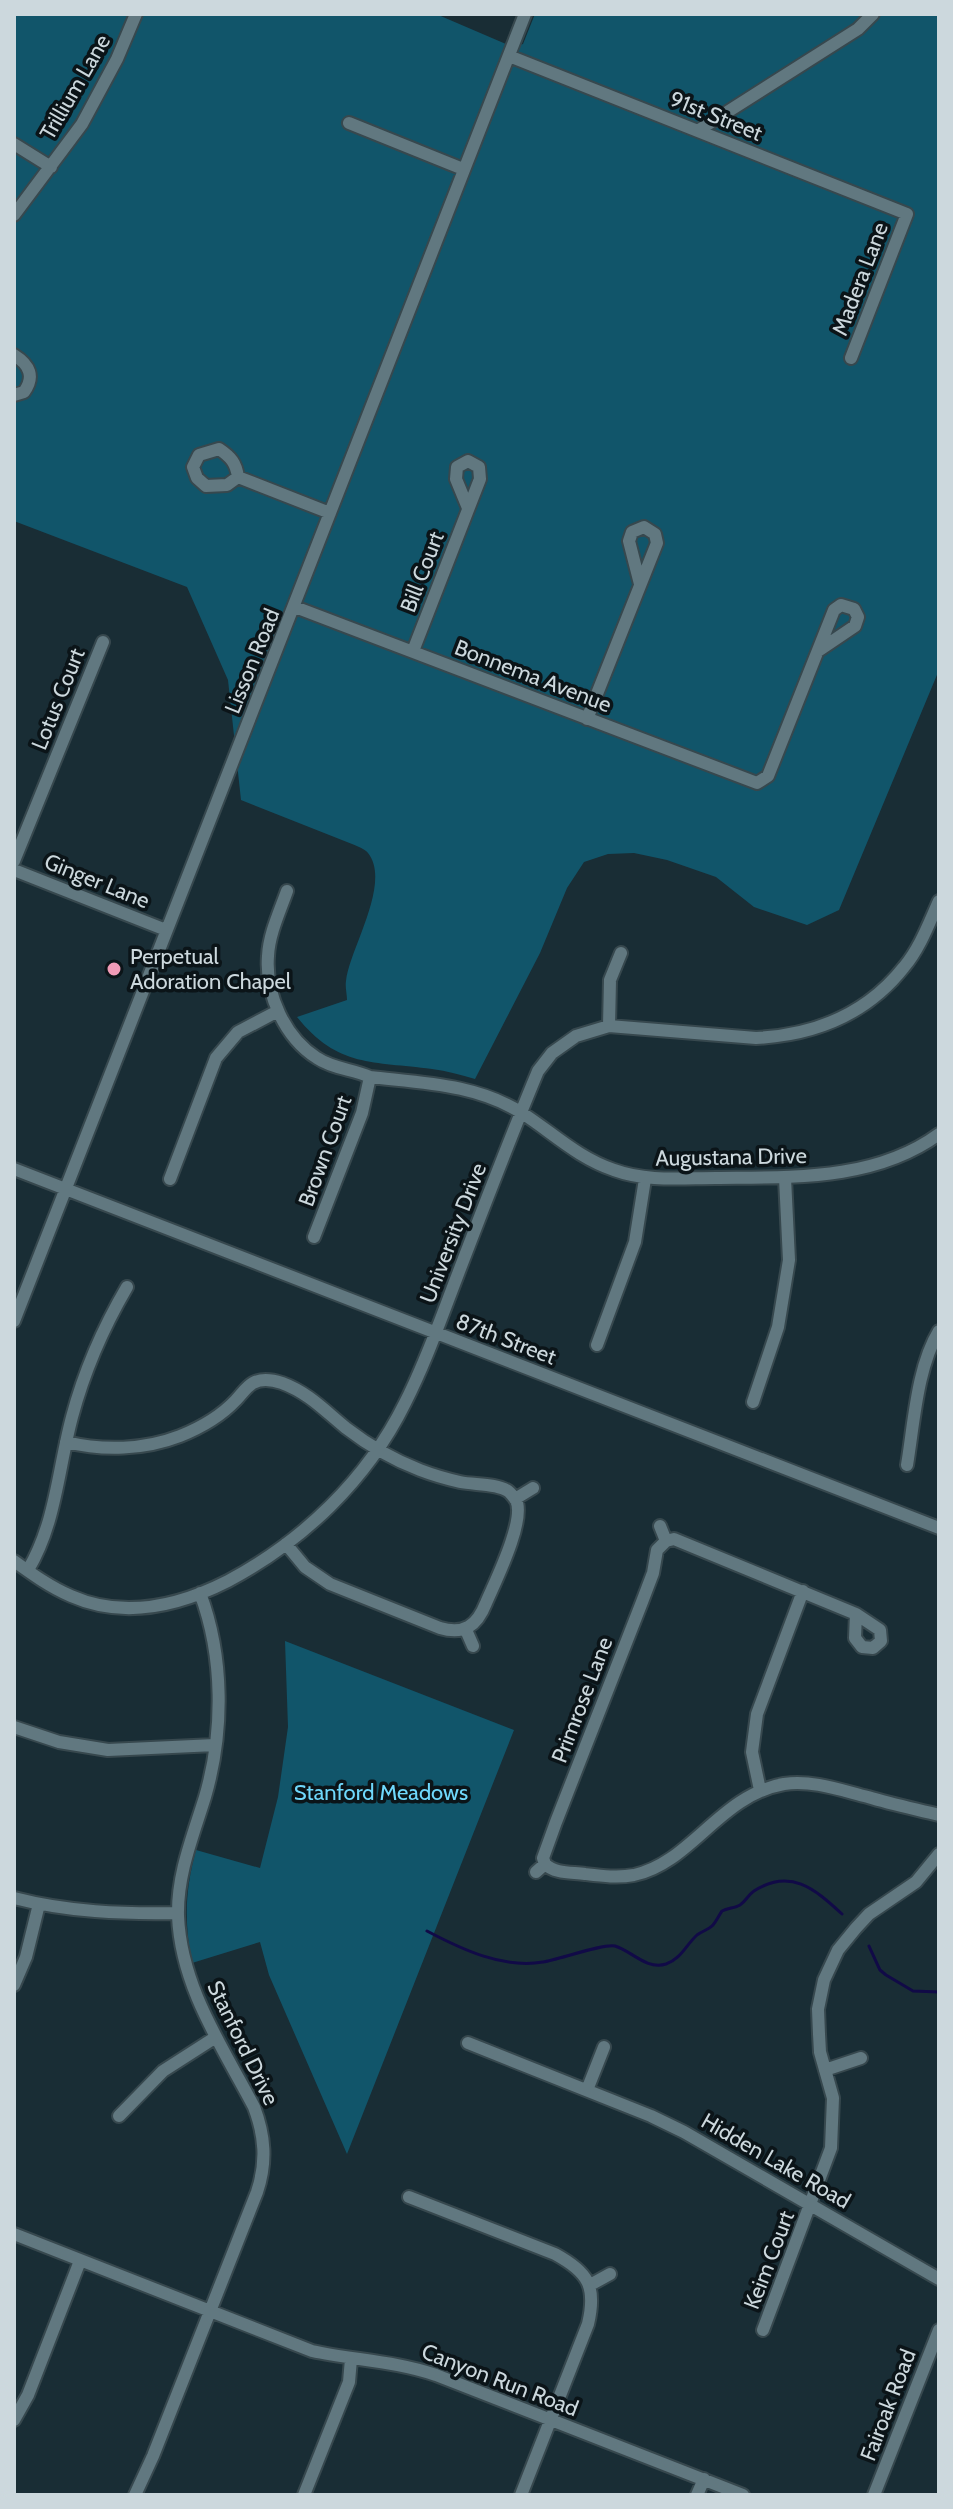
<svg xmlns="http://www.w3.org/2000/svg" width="953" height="2509" viewBox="0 0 953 2509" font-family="Cabin,sans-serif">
  <rect width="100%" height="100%" fill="#192d35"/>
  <path fill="#11556a" d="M14,14H436L513,47L523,44L535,14H939V670L839,910L807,925L754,907L716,877L667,860L634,853L608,854L584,862L567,888L540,953L475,1079C461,1075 447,1071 432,1069C373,1061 338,1068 297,1017L347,1000C347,994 345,987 346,981C349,950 392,883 368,853C365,849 357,846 352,844L241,800L228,680L187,587L14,521Z
    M285,1641L514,1730L347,2154L269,1975L260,1942L192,1963C184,1922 185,1890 196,1850L260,1868L278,1797L288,1727Z"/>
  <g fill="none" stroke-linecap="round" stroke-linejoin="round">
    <path stroke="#110a47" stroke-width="3" d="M427,1931C461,1949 503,1969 543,1962C557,1960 605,1943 615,1946C632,1951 646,1970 666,1964C681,1959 686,1945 697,1935C702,1931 708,1930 712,1926C716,1922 719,1915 722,1911C728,1908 735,1908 740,1905C746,1901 748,1895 754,1891C790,1868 814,1888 842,1914
      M869,1946L880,1970L886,1975L913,1991L939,1992"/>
    <defs>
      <path id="minor" d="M509,56L907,214L851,358
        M349,123L463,169
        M699,130L858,29L873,14
        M14,144L51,167
        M14,215L82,124L117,59L136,14
        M14,355C30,365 35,377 24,392L14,395
        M238,477C236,463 231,457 219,449L199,455L193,467L197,478L206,486L227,485L238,477L330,513
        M295,607L757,783L768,776L834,610L841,605L854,609L858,617L855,626L818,651
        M413,651L480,479L479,467L468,461L457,467L456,479L468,508
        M587,719L657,543L655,534L644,527L632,532L629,541L640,584
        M14,861L103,642
        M14,870L166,930
        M287,891C280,911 269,934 268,956C265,994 285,1038 317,1058C333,1069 353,1069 370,1077C422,1083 476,1084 522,1113C553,1133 578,1158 614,1170C647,1182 682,1178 716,1178C792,1177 875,1181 939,1134
        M609,1026L610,980L621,953
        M14,1169L939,1528
        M170,1179L216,1058L238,1032L278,1011
        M314,1237L362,1113L370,1077
        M14,1321L525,14
        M597,1345L635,1242L645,1179
        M753,1402L778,1327L789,1260L785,1178
        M66,1442C103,1451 144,1450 180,1436C200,1428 221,1416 236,1400C242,1394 246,1387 253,1383C262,1378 273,1380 282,1383C309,1393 325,1411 346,1428C368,1445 394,1460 420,1470C433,1475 447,1479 460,1482C474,1485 496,1483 508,1491C511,1493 514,1498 516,1500C526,1520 495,1582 486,1603C477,1626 464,1635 440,1628L330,1584L305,1567L286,1544
        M907,1465C914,1423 917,1367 939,1331
        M515,1499L533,1488
        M660,1526L666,1541
        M14,1561C32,1574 50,1587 71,1596C123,1619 179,1606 228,1581C303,1541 367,1480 405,1403C426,1362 441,1318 458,1274C484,1206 510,1138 538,1071L552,1053L576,1036L609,1026L756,1038C815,1035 867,1014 904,967C920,948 929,923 939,901
        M28,1570C56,1523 58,1469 72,1417C84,1372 103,1328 127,1287
        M466,1630L473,1646
        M14,1727L59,1742L108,1750L215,1745
        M760,1790L752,1752L757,1714L803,1591
        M545,1864C555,1874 572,1872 585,1874C602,1876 618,1878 634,1875C691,1863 720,1795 784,1784C813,1780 840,1790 868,1797C891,1804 915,1809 939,1815
        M536,1872L545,1864L543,1858L556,1822L642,1602L653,1573L657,1550L666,1541L674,1539L856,1614L855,1638L862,1647L873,1648L881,1641L880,1630L856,1614
        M14,1898C68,1912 122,1914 178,1913
        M14,1985L26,1957L39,1904
        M468,2043L651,2116L684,2132L939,2279
        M825,2070L861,2058
        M587,2090L604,2047
        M119,2116L163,2071L216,2037
        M409,2197L555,2254C588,2272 597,2286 588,2324L521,2495
        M14,2234L312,2351C353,2360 395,2361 436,2375L743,2495
        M590,2285L610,2274
        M763,2330L831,2148L833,2098L820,2052L819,2034L818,2009L824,1980L838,1950L856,1928L869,1914L916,1882L939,1854
        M14,2420L28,2395L80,2261
        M135,2495L153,2456L257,2192C267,2162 265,2136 254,2107C222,2046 181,1987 178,1916C177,1874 193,1836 205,1797C224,1732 224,1657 200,1593
        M304,2495L349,2382L351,2359
        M697,2495L704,2479
        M874,2495L939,2330"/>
    </defs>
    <use href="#minor" stroke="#37484e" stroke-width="16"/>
    <use href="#minor" stroke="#617880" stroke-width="12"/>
  </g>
  <circle fill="#f09ab6" stroke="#0b1418" stroke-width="3" cx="114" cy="969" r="8"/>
  <g text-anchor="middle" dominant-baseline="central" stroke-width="7" stroke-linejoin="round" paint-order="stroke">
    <g font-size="22" fill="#ccd8dd" stroke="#0b1418">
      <text transform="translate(75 87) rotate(-60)">Trillium Lane</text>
      <text transform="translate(716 116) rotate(22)">91st Street</text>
      <text transform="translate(860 279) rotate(-69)">Madera Lane</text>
      <text transform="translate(422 572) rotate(-69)">Bill Court</text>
      <text transform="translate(252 661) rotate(-68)">Lisson Road</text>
      <text transform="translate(533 676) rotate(21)">Bonnema Avenue</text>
      <text transform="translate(58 699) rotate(-68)">Lotus Court</text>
      <text transform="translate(97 881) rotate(22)">Ginger Lane</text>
      <text transform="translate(325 1151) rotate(-70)">Brown Court</text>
      <text transform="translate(731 1157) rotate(-1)">Augustana Drive</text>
      <text transform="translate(453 1233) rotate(-69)">University Drive</text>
      <text transform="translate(506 1339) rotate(21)">87th Street</text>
      <text transform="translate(582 1700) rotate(-69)">Primrose Lane</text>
      <text transform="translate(243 2043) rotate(64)">Stanford Drive</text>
      <text transform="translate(776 2161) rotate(30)">Hidden Lake Road</text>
      <text transform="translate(769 2260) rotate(-69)">Keim Court</text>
      <text transform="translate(500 2380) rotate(21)">Canyon Run Road</text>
      <text transform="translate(888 2405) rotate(-69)">Fairoak Road</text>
    </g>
    <g font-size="22" fill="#ccd8dd" stroke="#0b1418" text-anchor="start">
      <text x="130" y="956">Perpetual<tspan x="130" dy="25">Adoration Chapel</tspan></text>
    </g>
    <g font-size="22" fill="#6fd8fc" stroke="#0b1418">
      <text x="381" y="1792">Stanford Meadows</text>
    </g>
  </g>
  <rect width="953" height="2509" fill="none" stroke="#ccd8dd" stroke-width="32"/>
</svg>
